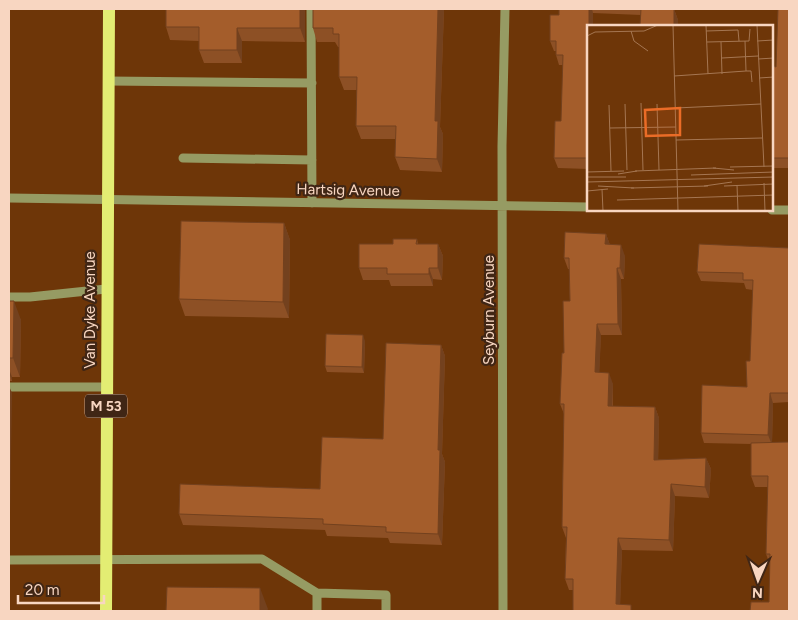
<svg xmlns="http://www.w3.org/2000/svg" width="798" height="620" viewBox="0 0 798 620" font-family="Figtree,sans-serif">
  <rect width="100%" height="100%" fill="#6e3608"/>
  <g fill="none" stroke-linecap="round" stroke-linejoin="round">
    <path stroke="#969b63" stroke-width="9" d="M311,9L312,203
      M108,81L312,83
      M183,158L312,160
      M9,198L588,207
      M772,210H789
      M9,297H30L106,289
      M9,387H106
      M9,560L262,559L317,593V611
      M317,593L386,595V611
      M503,611L502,146L505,9"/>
    <path stroke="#e3ed73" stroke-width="12" d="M106,611L109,9"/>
  </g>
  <path fill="#8d5025" d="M305,9V42L242,41V63H204L199,50V41L170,40L166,27Z
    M444,9L440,127L443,134L442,172L400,170L395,157L396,139H361L356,126L357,90H344L339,77V47H338L335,42H317L313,28Z
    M559,9H674L678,20V26H640L641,15L593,13L588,26V169L558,168L554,158L561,121L563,65H559L556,55V51H554L550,41L559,15Z
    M789,9V168H772V66L776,67Z
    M284,223L290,240L289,318L185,316L179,299Z
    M606,234L610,245L625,256L624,279H621L622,335H601L599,372L613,384V406L655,407L659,418L658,460L706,458L711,469L709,498L675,496L673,551L622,550L620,604L631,611L573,590H569L565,579L566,538L562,527L564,414L560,404L564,353L570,301L569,269H568L564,258Z
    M417,239L418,244H438L443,256L442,280L433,279V286H391L389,280H363L359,268L393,244Z
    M789,248V402L773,403L772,442H789L769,602L770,565L766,554L768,487H755L751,476V444L704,443L701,433L747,387L750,361L753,290L746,289L744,283L701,281L697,272Z
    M9,301L21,320L20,377H12V381H9Z
    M365,341L364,373L327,372L325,366Z
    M441,345L445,356L442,454L445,462L442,545L390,543L388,538L327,536L325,530L183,525L179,514L320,489L383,439Z"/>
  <path fill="#73411e" d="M300,9H305V42L300,28Z
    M438,9H444L440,127L443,134L442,172L437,159L435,121Z
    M589,9H592L593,13V26H589Z
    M674,9L678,20V26H674Z
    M237,28L242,41V63L237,50Z
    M284,223L290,240L289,318L283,302Z
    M606,234L610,245L605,244Z
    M438,244L443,256L442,280L438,268Z
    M621,245L625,256L624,279L620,268Z
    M429,268L433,279V286L429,274Z
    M617,268L621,279L622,335L618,324Z
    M14,301L21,320L20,377L13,358Z
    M597,324L601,335L599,383L595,372Z
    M363,335L365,341L364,373L362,367Z
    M441,345L445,356L442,454L445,462L442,545L438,534V450Z
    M9,369L12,377V381L9,373Z
    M609,373L613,384L612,417L608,406Z
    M9,386L12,393L10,514L9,510Z
    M770,393L773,403L772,445L768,435Z
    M655,407L659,418L658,471L654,460Z
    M706,458L711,469L709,498L705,487Z
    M671,484L675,496L673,551L669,540Z
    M618,538L622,550L620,611L616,604Z
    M260,588L268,609L267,611H260Z"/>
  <path fill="#a45d2b" stroke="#73411e" d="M166,9H300V28H237V50H199V27H166Z
    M313,9H438L435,121H438L437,159L395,157L396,126H356L357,77H339V34H333V28H313Z
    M559,9H589V26H588V158H554L555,121H561L563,55H556V41H550V15H559Z
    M641,9H674V26H640Z
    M778,9H789V158H772V66L776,67Z
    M181,221L284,223L283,302L179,299Z
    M565,232L606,234L605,244L621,245L620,268H617L618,324H597L595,372L609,373L608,406L655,407L654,460L706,458L705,487L671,484L669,540L618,538L616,604L631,605V611H573V579H565L567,527H562L564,404H560L562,353H564L563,301H570L569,258H564Z
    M393,239H417L416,244H438V268H429V274H387V268H359V244H393Z
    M699,244L789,248V393H770L768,435L701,433L702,385L747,387L746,361H750L753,280H743V273L697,272Z
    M9,301H14L13,358H9Z
    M326,334L363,335L362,367L325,366Z
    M386,343L441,345L438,450H440L438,534L386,532V527L323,524V519L179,514L180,484L320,489L322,437L383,439Z
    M789,442V611H750L751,602H769L770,554H766L768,476H751V443Z
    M167,587L260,588V611H166Z"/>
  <g text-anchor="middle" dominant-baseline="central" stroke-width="4.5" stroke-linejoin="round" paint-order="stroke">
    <rect fill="#402615" stroke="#c1a18d" stroke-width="1" x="85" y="394.5" width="42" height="23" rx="4"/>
    <g font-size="14" font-weight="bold" fill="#f8d6c1">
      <text x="106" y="406">M 53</text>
    </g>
    <g font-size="15" fill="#f8d6c1" stroke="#402615">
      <text transform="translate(348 190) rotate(1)">Hartsig Avenue</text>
      <text transform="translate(90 310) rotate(-90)">Van Dyke Avenue</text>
      <text transform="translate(489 310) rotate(-90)">Seyburn Avenue</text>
    </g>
  </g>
  <g transform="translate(587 25)">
    <rect width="186" height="186" fill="#6e3608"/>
    <path fill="none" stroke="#a57652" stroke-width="1" d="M86,0L91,186M119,0L121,49M170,0L177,142M44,6L47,16L61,26M119,6L151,5L152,16M0,11L8,7L57,6L71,0M158,16L159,46M170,16L187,15M120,17L162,16L163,4M134,17L135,49M135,33L171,31M171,34L187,33M159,46H164L165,57M87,51L159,46M172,53L187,52M54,78L56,145M38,79L40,145M70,79L72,145M22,80L24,146M89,83L174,79M23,103L89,102M89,115L175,113M143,142L187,141M126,143L147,145M48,146L129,143M0,147L37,146M31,149L50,146M104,150L187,147M0,152H39M0,157L187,152M177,158L178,186M150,160L151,186M11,161L47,163M117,161L145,157M137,161L187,159M44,163L121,161M15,164L16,186M0,166L21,164M30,175L187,170"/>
    <path fill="#ea6c27" fill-opacity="0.15" stroke="#ea6c27" stroke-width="2.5" d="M93,83V110L59,111L58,85Z"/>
    <rect width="186" height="186" fill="none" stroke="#f8d6c1" stroke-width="2.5"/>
  </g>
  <rect width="798" height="620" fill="none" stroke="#f8d6c1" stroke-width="20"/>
  <g transform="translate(758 580) rotate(182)" stroke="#402615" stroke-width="4" paint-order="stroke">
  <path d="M0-4L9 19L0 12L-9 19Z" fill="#f8d6c1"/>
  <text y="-8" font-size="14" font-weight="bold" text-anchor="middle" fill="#f8d6c1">N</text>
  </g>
  <path d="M18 595v8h86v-8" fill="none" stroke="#f8d6c1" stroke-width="2.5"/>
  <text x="25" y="595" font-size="15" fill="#f8d6c1" stroke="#402615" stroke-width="4" paint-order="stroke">20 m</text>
</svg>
